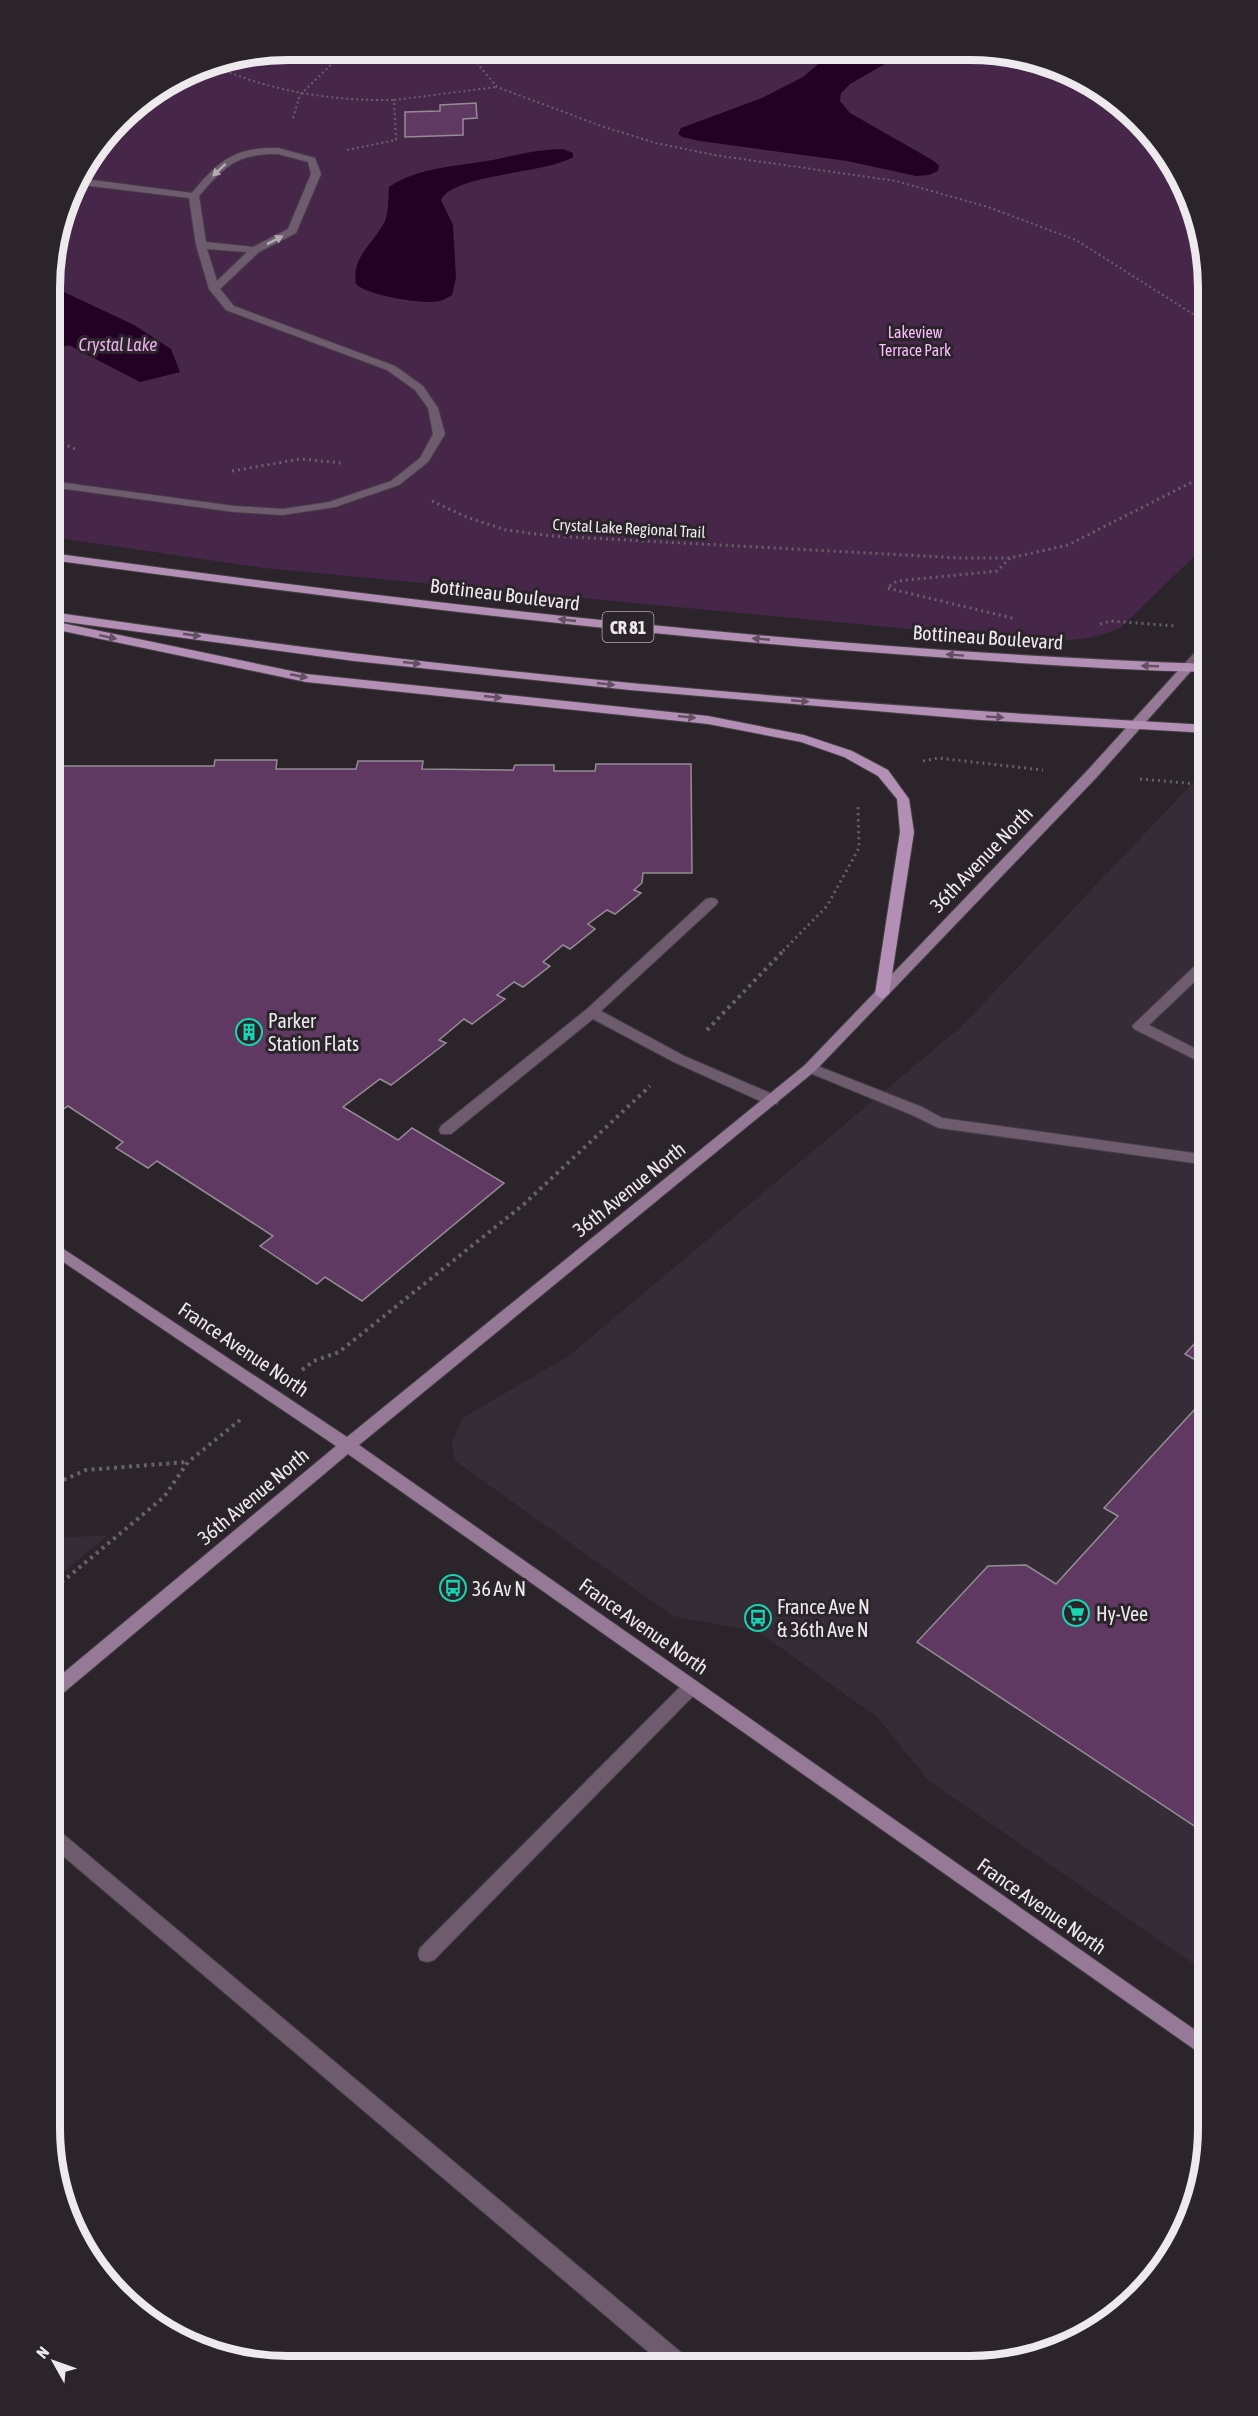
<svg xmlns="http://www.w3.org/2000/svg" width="1258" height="2416" viewBox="0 0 1258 2416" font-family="'Asap Condensed',sans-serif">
  <rect width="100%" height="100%" fill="#2b252b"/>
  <path fill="#362c37" d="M1208,767V1974L928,1780L878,1718L759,1632L673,1616L455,1461L452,1442L463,1418L570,1355L962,1026Z
    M107,1536L50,1583V1537Z"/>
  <path fill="#472749" d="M288,50L1017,54L1075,74L1127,108L1169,156L1196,211L1208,288V543L1120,628C1097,639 1073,640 1048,642L264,568L51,537V350L69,345L140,382L180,372L134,325L51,286V257L74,182L130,109L197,67Z"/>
  <path fill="#220124" d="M831,53H904L850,84L841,93L840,101L850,113L934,161L939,166L938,171L929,175L916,176L847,161L700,141L682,137L678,134L681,128L762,98L803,77Z
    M563,149L573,153V157C545,174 452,174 441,200L453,225L456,278L452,295C448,297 444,300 439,301C423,305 366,295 356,284C351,256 374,244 385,221C389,211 388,198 389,187C418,167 459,166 493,160C516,155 540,149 563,149Z
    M51,286L134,325L171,349L180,372L140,382L69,345L51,350Z"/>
  <path fill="#5f3961" stroke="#948c94" stroke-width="1.5" d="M476,103L477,118L463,119V135L405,137V112L440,111V105Z
    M215,760H277L276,769H356L358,761H423L422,769L513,770L515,765H554V771H595L596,764H691L692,873H643L642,883L634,890L641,893L615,914L607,910L588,924L595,929L570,949L563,945L543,962L550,966L523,987L514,982L497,995L505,999L472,1024L464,1019L439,1040L446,1043L391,1085L380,1079L343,1107L398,1140L412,1128L504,1183L362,1301L325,1277L317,1284L260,1246L273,1236L157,1161L148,1168L116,1148L123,1142L68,1106L62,1110L51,1103V766H214Z
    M1208,1329V1367L1185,1354Z
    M1208,1395V1835L917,1642L988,1566L1026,1565L1056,1584L1118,1516L1104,1508Z"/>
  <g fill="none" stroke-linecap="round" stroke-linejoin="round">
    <defs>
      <path id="lane" d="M278,148L315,158L321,174L296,233L259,252L220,289L234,306L395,366L423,386L438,408L445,434L428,462L399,485L335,507L283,515L234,512L51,487V481L234,506L283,509L329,502L391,481L420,458L433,434L428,408L415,390L387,370L226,310L209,289L196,245L189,198L74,184L77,178L192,193C218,161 235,147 278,148ZM278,154L308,162L311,174L288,229L253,247L206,242L199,196C224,167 237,153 278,154ZM207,249L247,252L217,281Z
        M711,898L716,899L718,902L716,905L601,1011L684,1056L777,1096L779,1100L777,1104H767L674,1062L593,1019L451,1134H441L439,1130L441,1126L587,1009L706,899Z
        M1208,956V969L1149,1025L1208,1055V1066L1134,1029L1132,1026L1203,958Z
        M810,1063L922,1107L942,1118L1208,1155V1165L939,1128L912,1115L805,1071L803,1068Z
        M691,1680L697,1682L700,1687L697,1692L434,1960L427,1962L420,1960L418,1954L420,1948L685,1682Z
        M50,1826L56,1828L689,2359L692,2366H665L50,1845Z"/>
      <path id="street" d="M1208,642V653L1192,670H1184V664L1204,643Z"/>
      <path id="secondary" d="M1188,663L1192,664V670L1096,778L815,1071L359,1445L1208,2039V2059L348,1454L56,1699L50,1701V1684L336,1446L50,1253V1240L347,1437L805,1065L1086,772L1184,664Z"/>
      <path id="primary" d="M51,553C435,605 820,650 1208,664V672C1113,670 1018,663 922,656C631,636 341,599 51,560Z
        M51,612C151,626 252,641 352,653C636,688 922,709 1208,725V733L981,720L630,690L354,661L51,620Z
        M57,622L306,674L708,716L804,735L852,751L888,770L909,799L914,832L889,994L882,999L875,994L900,832L897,799L878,776L844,757L801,742L708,724L306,682L53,629V623Z"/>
    </defs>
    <use href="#lane" stroke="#464046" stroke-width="2"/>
    <use href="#street" stroke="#464046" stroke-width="2"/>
    <use href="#secondary" stroke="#464046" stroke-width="2"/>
    <use href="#primary" stroke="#464046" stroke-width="2"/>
    <path stroke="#676267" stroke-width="2" stroke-dasharray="2 3" stroke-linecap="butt" d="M467,51L497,87L604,127L656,143L714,155L896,181L988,207L1076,240L1193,314L1208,326
      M211,65C270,91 329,101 394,100
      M293,118L300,95L346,50
      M347,150L396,140L394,100L497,87"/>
    <path stroke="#676267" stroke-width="3" stroke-dasharray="2 4" stroke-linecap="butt" d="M51,439L78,450
      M232,471L300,459L342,463
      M432,501L469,518L506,530L552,536L961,558H1010L1068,545L1208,474
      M1010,558L997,571L897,581L887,588L1016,619
      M1100,624L1111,621L1176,626
      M923,761L938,758L1043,770
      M1140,779L1208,785
      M783,951L827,906L859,848L858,807"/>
    <path stroke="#676267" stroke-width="4" stroke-dasharray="3 4.5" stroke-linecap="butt" d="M707,1030L785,949
      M302,1370L314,1361L339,1352L523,1205L650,1086
      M50,1486L86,1470L187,1462
      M50,1592L164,1497L188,1462L240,1420"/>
    <use href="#lane" fill="#6e5c6e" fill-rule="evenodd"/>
    <use href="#street" fill="#6e5c6e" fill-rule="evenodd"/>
    <use href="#secondary" fill="#957996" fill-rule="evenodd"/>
    <use href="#primary" fill="#b48fb5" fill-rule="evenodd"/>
  </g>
  <defs><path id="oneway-solid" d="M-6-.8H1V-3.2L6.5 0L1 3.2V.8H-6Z" transform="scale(1.5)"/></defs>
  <g fill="#b4aab4">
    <use href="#oneway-solid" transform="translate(219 170) rotate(137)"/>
    <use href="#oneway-solid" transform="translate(275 240) rotate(-27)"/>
  </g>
  <g fill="#624f62">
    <use href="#oneway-solid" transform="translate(567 620) rotate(-174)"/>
    <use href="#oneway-solid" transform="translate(192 635) rotate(8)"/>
    <use href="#oneway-solid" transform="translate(108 637) rotate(12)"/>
    <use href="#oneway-solid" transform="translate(761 639) rotate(-175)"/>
    <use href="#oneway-solid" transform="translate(955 655) rotate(-176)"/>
    <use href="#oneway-solid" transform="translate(412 663) rotate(6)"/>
    <use href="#oneway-solid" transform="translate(1150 666) rotate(-178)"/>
    <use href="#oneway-solid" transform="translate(299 676) rotate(11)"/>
    <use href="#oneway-solid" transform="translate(606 684) rotate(6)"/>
    <use href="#oneway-solid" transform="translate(493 697) rotate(6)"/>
    <use href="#oneway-solid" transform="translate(800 701) rotate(5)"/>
    <use href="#oneway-solid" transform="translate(687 717) rotate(6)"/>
    <use href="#oneway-solid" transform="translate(995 717) rotate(3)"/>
  </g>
  <defs>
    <symbol id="building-ring" viewBox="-11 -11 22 22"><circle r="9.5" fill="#2b252b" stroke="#17d5b3" stroke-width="1.5"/><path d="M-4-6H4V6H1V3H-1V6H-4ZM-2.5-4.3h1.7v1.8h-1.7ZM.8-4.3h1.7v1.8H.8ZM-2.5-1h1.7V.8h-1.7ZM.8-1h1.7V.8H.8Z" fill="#17d5b3"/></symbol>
    <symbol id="bus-ring" viewBox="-11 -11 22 22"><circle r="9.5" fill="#2b252b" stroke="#17d5b3" stroke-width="1.5"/><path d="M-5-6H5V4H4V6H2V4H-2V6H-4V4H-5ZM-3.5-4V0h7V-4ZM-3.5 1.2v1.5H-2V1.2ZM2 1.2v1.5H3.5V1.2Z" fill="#17d5b3"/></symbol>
    <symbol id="supermarket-ring" viewBox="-11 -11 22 22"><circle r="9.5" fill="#2b252b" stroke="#17d5b3" stroke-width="1.5"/><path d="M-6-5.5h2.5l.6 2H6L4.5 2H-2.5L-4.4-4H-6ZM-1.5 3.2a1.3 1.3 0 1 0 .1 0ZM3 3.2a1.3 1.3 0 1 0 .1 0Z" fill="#17d5b3"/></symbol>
  </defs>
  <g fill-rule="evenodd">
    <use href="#building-ring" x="234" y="1017" width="30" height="30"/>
    <use href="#bus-ring" x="438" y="1573" width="30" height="30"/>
    <use href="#supermarket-ring" x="1061" y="1598" width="30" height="30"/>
    <use href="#bus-ring" x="743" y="1603" width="30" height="30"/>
  </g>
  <g text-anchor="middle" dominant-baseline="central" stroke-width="6" stroke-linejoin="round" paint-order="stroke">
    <g font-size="16" fill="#fcbdfe" stroke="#2b252b">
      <text x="915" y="332">Lakeview<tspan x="915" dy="18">Terrace Park</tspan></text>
    </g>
    <g font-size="16" fill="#ede9ed" stroke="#2b252b">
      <text transform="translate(629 528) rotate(3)">Crystal Lake Regional Trail</text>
    </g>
    <g font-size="18" font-style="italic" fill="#edafef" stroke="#2b252b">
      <text x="118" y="344">Crystal Lake</text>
    </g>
    <rect fill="#2b252b" stroke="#b3aeb3" stroke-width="1.5" x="602.5" y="612" width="51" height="30" rx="4.5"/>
    <g font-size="18" font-weight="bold" fill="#ede9ed">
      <text x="628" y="627">CR 81</text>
    </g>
    <g font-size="20" fill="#ede9ed" stroke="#2b252b">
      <text transform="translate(505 594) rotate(7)">Bottineau Boulevard</text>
      <text transform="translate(988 637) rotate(4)">Bottineau Boulevard</text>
      <text transform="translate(981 859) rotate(-46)">36th Avenue North</text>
      <text transform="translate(629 1189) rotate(-39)">36th Avenue North</text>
      <text transform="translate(244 1349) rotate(34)">France Avenue North</text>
      <text transform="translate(253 1496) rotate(-40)">36th Avenue North</text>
      <text transform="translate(644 1626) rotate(35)">France Avenue North</text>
      <text transform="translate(1042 1906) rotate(35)">France Avenue North</text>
    </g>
    <g font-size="20" fill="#ede9ed" stroke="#2b252b" text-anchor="start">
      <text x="268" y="1020">Parker<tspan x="268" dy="23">Station Flats</tspan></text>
      <text x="472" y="1588">36 Av N</text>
      <text x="777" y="1606">France Ave N<tspan x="777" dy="23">&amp; 36th Ave N</tspan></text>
      <text x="1096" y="1613">Hy-Vee</text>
    </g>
  </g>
  <path d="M0 0H1258V2416H0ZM288 60H970A228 228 0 0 1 1198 288V2128A228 228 0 0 1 970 2356H288A228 228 0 0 1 60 2128V288A228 228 0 0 1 288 60Z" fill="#2b252b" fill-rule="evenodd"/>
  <path fill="none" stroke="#ede9ed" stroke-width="8" d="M288 60H970A228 228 0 0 1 1198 288V2128A228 228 0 0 1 970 2356H288A228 228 0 0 1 60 2128V288A228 228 0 0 1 288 60Z"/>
  <g transform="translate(54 2362) rotate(310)" stroke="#2b252b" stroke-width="4.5" paint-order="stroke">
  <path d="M0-4.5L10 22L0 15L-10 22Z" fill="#ede9ed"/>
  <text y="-9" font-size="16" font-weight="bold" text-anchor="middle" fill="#ede9ed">N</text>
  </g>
</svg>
